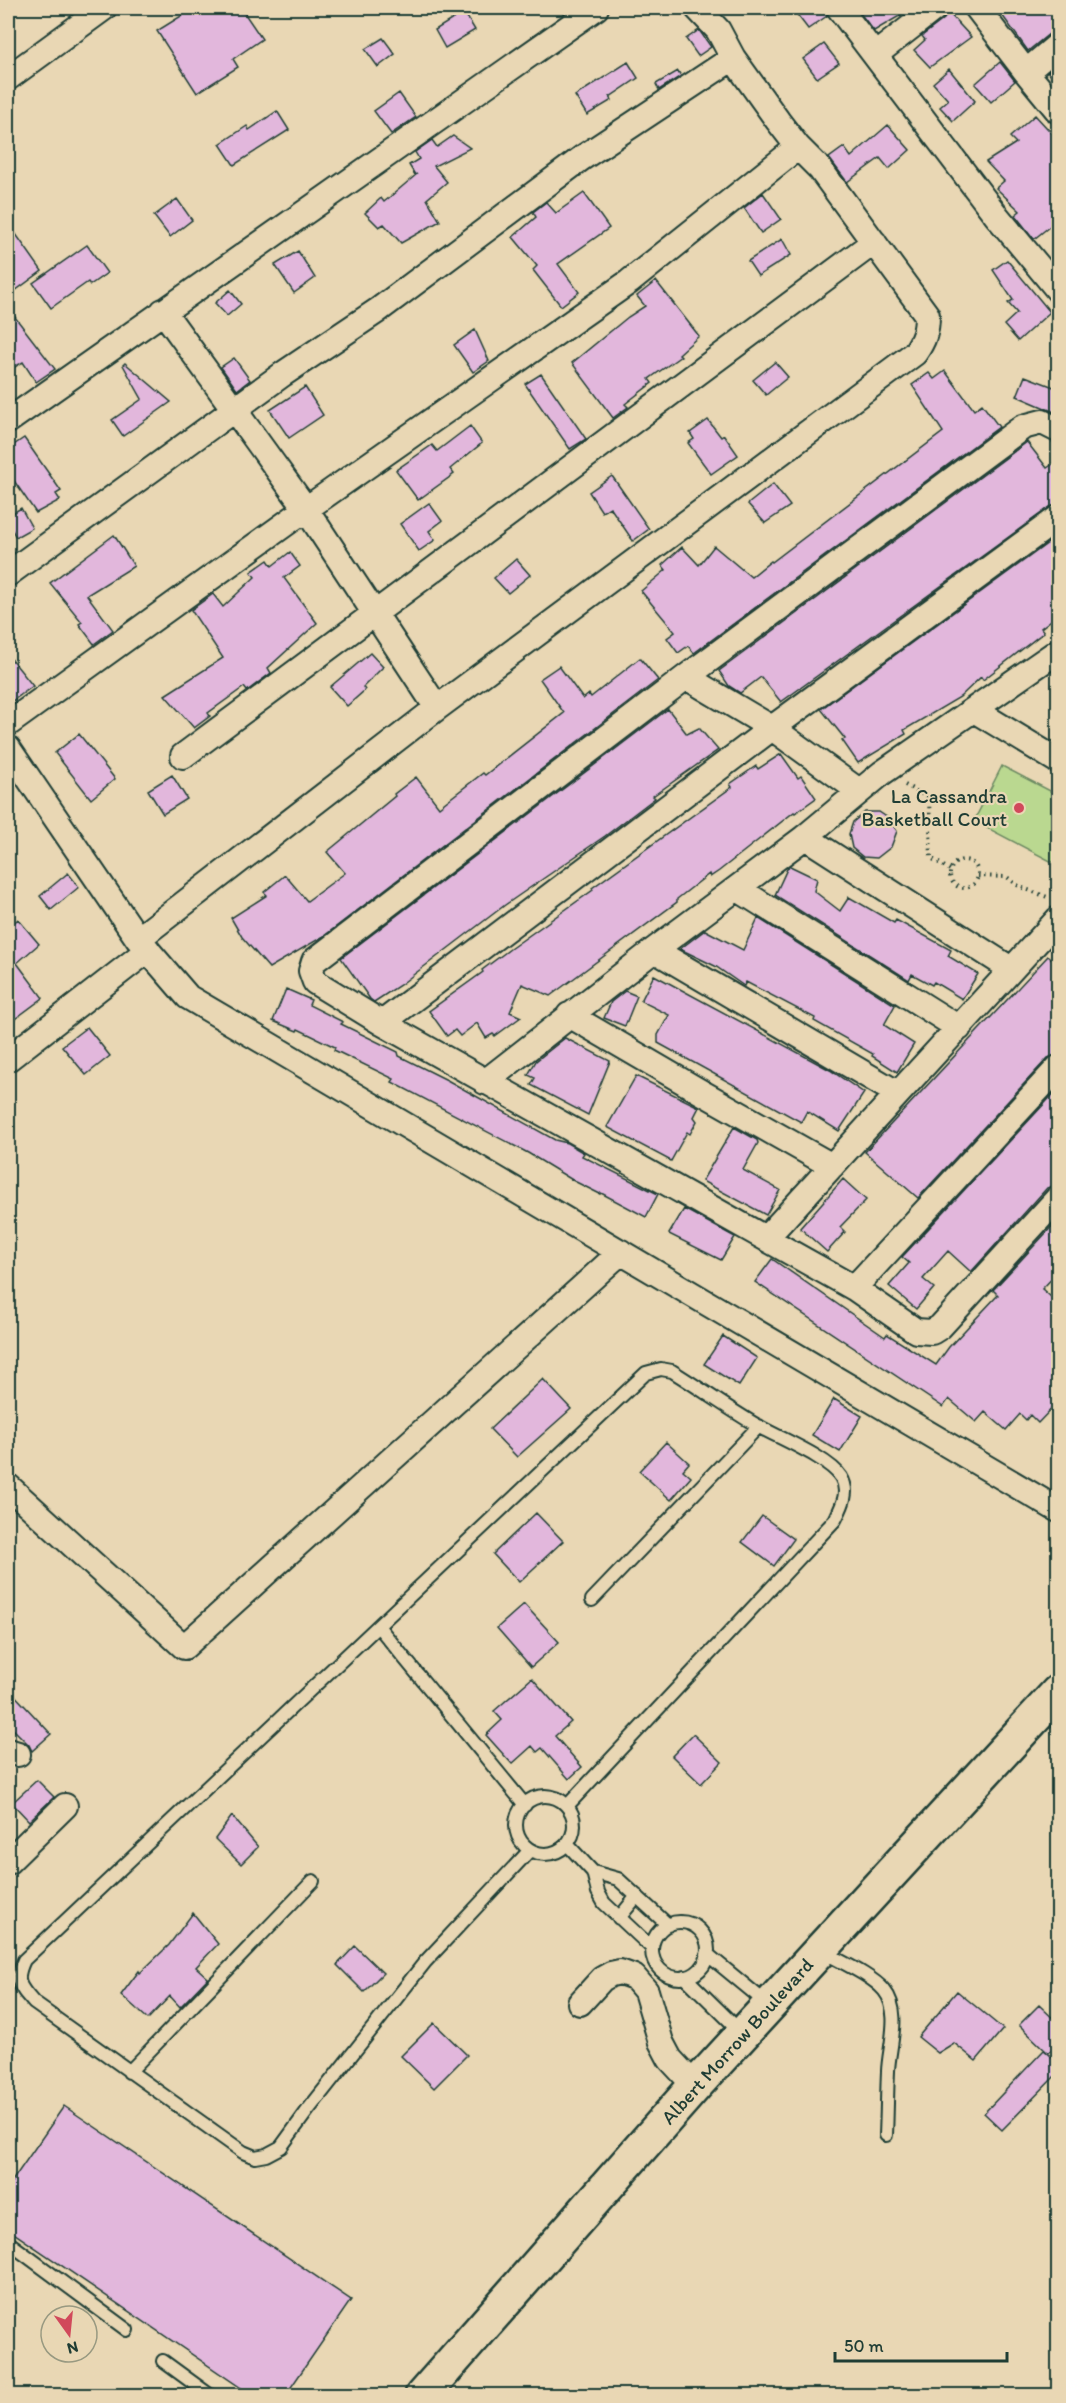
<svg xmlns="http://www.w3.org/2000/svg" width="1066" height="2403" viewBox="0 0 1066 2403" font-family="Itim,sans-serif">
  <rect width="100%" height="100%" fill="#e9d7b4"/>
  <filter id="ink" filterUnits="userSpaceOnUse"><feTurbulence type="fractalNoise" baseFrequency=".0167" numOctaves="2"/><feDisplacementMap in="SourceGraphic" scale="12" xChannelSelector="R" yChannelSelector="G"/><feConvolveMatrix kernelMatrix="1 2 1 2 8 2 1 2 1" color-interpolation-filters="sRGB"/></filter>
  <g filter="url(#ink)">
    <path fill="#bad890" stroke="#6c8a62" stroke-width="1.5" d="M1002,766L1058,795V865L974,821Z"/>
    <path fill="#e2b7dc" stroke="#1f3d34" stroke-width="1.5" d="M194,8H241L262,39L233,59L238,67L197,93L157,31Z
      M792,8H825L827,16L808,29Z
      M856,8H913L874,31Z
      M997,8H1059V31L1049,34L1028,51Z
      M464,12L475,30L445,48L435,30Z
      M948,12L971,37L930,67L914,50L925,40L922,36L944,19Z
      M699,30L711,47L698,56L686,39Z
      M383,38L395,54L378,67L365,49Z
      M824,44L839,63L817,78L803,59Z
      M628,62L638,78L610,97L612,100L587,115L575,96Z
      M1000,62L1015,81L991,102L975,84Z
      M1059,63V86L1048,72Z
      M949,69L975,101L953,121L940,107L948,100L933,83Z
      M678,71L681,76L659,90L656,84Z
      M399,93L416,117L391,134L374,111Z
      M277,111L289,130L234,165L220,144L247,126L249,130Z
      M1035,115L1059,141V219L1034,239L1015,215L1020,211L996,188L1004,181L986,162L1016,143L1010,137Z
      M888,125L910,150L889,169L880,158L847,182L829,158L844,147L851,157Z
      M453,136L470,148L434,166L447,182L427,199L440,221L401,243L384,224L379,227L365,213L381,198L384,202L417,174L415,175L409,165L419,159L415,152L432,140L437,147Z
      M584,193L609,228L558,264L579,292L561,306L533,270L537,266L513,237L536,217L533,212L546,202L556,213Z
      M763,193L781,219L761,233L744,208Z
      M177,199L192,220L170,237L154,216Z
      M8,223L42,271L8,296Z
      M782,239L791,255L758,276L748,261Z
      M87,245L107,273L90,285L88,282L51,308L33,283Z
      M298,251L315,278L294,293L275,265Z
      M1007,260L1050,312L1018,341L1004,325L1017,313L1008,303L1013,300L993,270Z
      M656,281L699,336L679,354L681,356L649,379L652,383L625,404L628,407L613,418L572,363L628,317L645,306L637,296Z
      M230,290L241,304L227,316L215,303Z
      M8,308L55,369L36,382L23,362L8,371Z
      M475,330L489,361L473,372L454,345Z
      M234,358L250,380L237,390L221,367Z
      M775,362L788,377L766,395L753,380Z
      M125,363L171,402L123,436L112,420L142,399L123,365Z
      M945,371L974,410L982,404L999,427L694,653L688,646L678,653L667,638L675,632L641,591L666,570L662,565L682,547L699,565L714,546L751,577L771,561L772,562L943,432L912,385L929,373L934,379Z
      M541,374L586,439L570,449L525,384Z
      M1025,376L1059,389V414L1017,396Z
      M305,387L323,415L289,438L270,410Z
      M708,420L721,437L724,435L738,455L711,474L688,443L694,439L690,433Z
      M470,426L482,443L450,469L454,474L418,500L396,470L432,445L437,451Z
      M24,438L61,491L56,494L60,500L36,513L8,472V449Z
      M1027,442L1047,468L1059,460V504L1050,507L781,702L761,677L740,693L729,686L719,671Z
      M612,476L649,529L633,541L610,507L602,512L589,492Z
      M773,484L790,506L765,523L748,504Z
      M429,503L442,521L429,531L435,540L419,551L400,524Z
      M21,508L32,528L16,537L8,523V516Z
      M114,535L134,566L87,595L113,630L94,644L79,624L82,622L50,583Z
      M1059,535V614L1041,628L1044,632L983,680L981,677L960,697L904,730L906,734L858,763L842,740L845,739L821,709Z
      M290,552L300,566L284,578L317,623L268,668L271,673L247,691L244,687L208,713L210,716L194,728L165,695L223,658L191,610L213,594L223,607L255,577L251,572L268,560L272,566Z
      M516,559L530,575L508,593L494,578Z
      M370,653L383,667L363,687L365,690L347,706L330,687Z
      M8,655L33,686L8,704Z
      M640,658L658,680L324,936L269,968L242,937L231,918L267,895L264,892L285,875L307,901L345,873L327,852L395,796L394,794L416,777L439,807L483,773L485,775L564,713L540,679L559,666L583,699L589,694L591,697Z
      M668,709L687,734L699,728L718,750L653,796L655,798L605,836L505,905L400,985L374,1002L370,999L341,958Z
      M79,734L115,779L91,799L55,753Z
      M781,754L798,778L801,776L816,798L795,813L794,812L719,871L710,877L709,874L677,899V902L550,996L522,984L510,1012L521,1017L495,1036L493,1034L486,1038L477,1023L460,1036L455,1030L447,1036L429,1011L483,972L482,970L510,949L593,890L592,888L732,787L730,784L756,766L758,769Z
      M172,775L187,799L163,814L148,790Z
      M865,812H879L888,818L897,831L891,847L877,858L863,857L852,848L849,834L853,822Z
      M790,866L817,879L814,891L840,911L849,897L894,923L896,920L951,950L948,956L978,974L962,999L934,982L932,985L912,974L909,980L775,895L787,869Z
      M68,873L79,887L51,910L40,896Z
      M758,918L895,1005L884,1025L914,1044L897,1072L872,1056L873,1054L814,1021L815,1018L746,982L744,986L715,966L680,949L705,930L743,950Z
      M18,919L39,944L17,963L43,998L8,1024V928Z
      M1048,956L1059,965V1054L1048,1058L918,1198L865,1152Z
      M654,975L830,1070L864,1093L839,1131L807,1111L801,1122L658,1043V1035L669,1015L641,1001Z
      M286,989L311,1000L309,1005L343,1022L341,1024L398,1052L399,1056L447,1080L555,1140L567,1143L584,1153L582,1156L658,1194L646,1217L601,1193L600,1194L574,1181L528,1153L392,1082L394,1079L334,1050L335,1047L298,1029L297,1031L273,1021Z
      M625,991L637,996L625,1026L604,1018L611,1002Z
      M87,1027L110,1056L86,1075L62,1046Z
      M565,1038L610,1061L588,1115L531,1085L535,1078L528,1075L536,1061Z
      M636,1076L699,1107L694,1117L697,1121L690,1134L687,1132L671,1161L607,1127Z
      M1059,1088V1184L1047,1188L971,1272L948,1251L923,1279L934,1288L916,1309L889,1286L909,1263L902,1257Z
      M734,1127L757,1140L758,1143L743,1170L780,1190L766,1215L702,1181Z
      M843,1179L866,1200L840,1227L845,1232L827,1252L800,1228Z
      M684,1209L735,1237L721,1260L669,1234Z
      M1059,1219V1271L1042,1289L1059,1304V1401L1038,1423L1030,1415L1026,1420L1020,1414L1006,1430L985,1412L976,1422L949,1399L943,1407L755,1282L772,1259L885,1337L887,1334L936,1365L949,1347L998,1295L993,1290Z
      M723,1336L757,1358L739,1386L704,1364Z
      M543,1379L571,1409L517,1457L490,1429Z
      M834,1399L862,1416L840,1452L812,1435Z
      M666,1442L689,1463L683,1470L691,1477L671,1500L639,1471Z
      M536,1513L563,1541L519,1582L493,1554Z
      M762,1516L794,1539L774,1566L742,1542Z
      M524,1604L559,1642L531,1667L497,1628Z
      M532,1678L571,1722L555,1736L582,1767L569,1779L542,1748L537,1752L532,1746L512,1764L486,1735L502,1720L494,1711Z
      M8,1688L51,1734L32,1751L29,1745L8,1724Z
      M693,1734L722,1762L701,1784L672,1756Z
      M37,1780L54,1797L29,1821L12,1803Z
      M232,1816L258,1847L241,1864L215,1839Z
      M193,1913L218,1944L196,1967L208,1978L180,2007L170,1996L148,2019L121,1995L139,1971L140,1973L169,1945Z
      M355,1946L383,1973L364,1992L337,1965Z
      M957,1991L1003,2029L976,2061L954,2043L938,2053L918,2037Z
      M1039,2005L1059,2024V2042L1048,2053L1019,2025Z
      M434,2023L467,2055L434,2088L401,2056Z
      M1044,2050L1059,2063V2072L1002,2130L984,2113Z
      M64,2106L351,2300L285,2396H253L8,2229V2187Z"/>
    <g fill="none" stroke-linecap="round" stroke-linejoin="round">
      <defs>
        <path id="service" d="M592,1600L759,1426
          M378,1626L525,1805
          M516 1825a29 29 0 1 1 58 0a29 29 0 1 1-58 0Z
          M567,1844L593,1872L618,1879L668,1925
          M530,1850L425,1962L308,2110L281,2147L266,2155L255,2157L243,2152L34,2003C19,1986 14,1981 24,1960L646,1373L661,1369L672,1371C701,1389 729,1409 758,1426C779,1438 829,1458 841,1477C850,1492 842,1506 835,1520L567,1806
          M593,1872L598,1892L604,1903L652,1948
          M619,1918L637,1896
          M652 1950a28 28 0 1 1 56 0a28 28 0 1 1-56 0Z
          M822,1951C839,1961 871,1975 884,1990C902,2012 889,2046 888,2071C887,2092 887,2114 886,2135
          M707,1954L769,2005
          M685,1977L742,2033
          M129,2072L313,1881
          M8,2242L127,2330
          M163,2361L211,2396"/>
        <path id="minor" d="M839,8L996,215L1058,290
          M977,8L1026,72L1058,111
          M875,55L935,8
          M1026,72L1058,45
          M8,78L104,8
          M163,311L306,509L437,708
          M8,421L596,8
          M1058,430L1042,422L1023,427L686,677L314,961L311,971L315,982L382,1023L854,1288L916,1331L932,1332L940,1327L1058,1198
          M8,574L283,374L377,311L582,158L733,58
          M686,677L772,728L859,791
          M974,710L1058,761
          M8,724L306,509L629,282L798,147
          M8,748L138,939L188,997L1058,1510
          M183,756L874,242
          M805,837L1011,969
          M738,889L959,1028
          M138,939L437,708L915,353C924,340 927,331 927,315L820,169L798,147L778,121L733,58L718,30L697,8
          M654,950L897,1093
          M569,1015L701,1092L832,1166
          M382,1023L772,728L1058,518
          M8,1059L148,950
          M485,1082L654,950L805,837L882,773L1058,651
          M766,1238L1058,919
          M854,1288L1058,1068
          M8,1486L184,1647L621,1252
          M8,1751L18,1754
          M8,1862L65,1806
          M580,2003L602,1979L611,1974L620,1972L634,1977L646,1991L661,2042L670,2059L695,2086"/>
        <path id="primary" d="M422,2396L695,2086L1058,1692"/>
      </defs>
      <use href="#service" stroke="#1f3d34" stroke-width="16"/>
      <use href="#minor" stroke="#1f3d34" stroke-width="28"/>
      <use href="#primary" stroke="#1f3d34" stroke-width="38"/>
      <path stroke="#1f3d34" stroke-width="4" stroke-dasharray="1.5 4.5" stroke-linecap="butt" d="M905,785L929,798L931,858L950,870
        M950 874a14 14 0 1 1 28 0a14 14 0 1 1-28 0Z
        M978,876L1007,877L1020,887L1050,898"/>
      <use href="#service" stroke="#e9d7b4" stroke-width="12"/>
      <use href="#minor" stroke="#e9d7b4" stroke-width="24"/>
      <use href="#primary" stroke="#e9d7b4" stroke-width="33"/>
    </g>
  </g>
  <circle fill="#d1495b" stroke="#e9d7b4" stroke-width="2" cx="1019" cy="808" r="6"/>
  <g text-anchor="middle" dominant-baseline="central" stroke-width="4.5" stroke-linejoin="round" paint-order="stroke">
    <g font-size="20" fill="#1f3d34" stroke="#e9d7b4" text-anchor="end">
      <text x="1007" y="796">La Cassandra<tspan x="1007" dy="23">Basketball Court</tspan></text>
    </g>
    <g font-size="20" fill="#1f3d34" stroke="#e9d7b4">
      <text transform="translate(737 2041) rotate(-48)">Albert Morrow Boulevard</text>
    </g>
  </g>
  <rect width="1066" height="2403" fill="none" stroke="#e9d7b4" stroke-width="30"/>
  <rect x="15" y="15" width="1036" height="2373" fill="none" stroke="#1f3d34" stroke-width="2" filter="url(#ink)"/>
  <g transform="translate(69 2334) rotate(165)"><circle r="28" fill="#e9d7b4" stroke="#989981" stroke-width="1.5"/>
  <path d="M0-4.5L10 22L0 15L-10 22Z" fill="#d1495b"/>
  <text y="-9" font-size="16" font-weight="bold" text-anchor="middle" fill="#1f3d34">N</text>
  </g>
  <path d="M835 2352v9h172v-9" fill="none" stroke="#1f3d34" stroke-width="3"/>
  <text x="844" y="2352" font-size="18" fill="#1f3d34" stroke="#e9d7b4" stroke-width="4.5" paint-order="stroke">50 m</text>
</svg>
